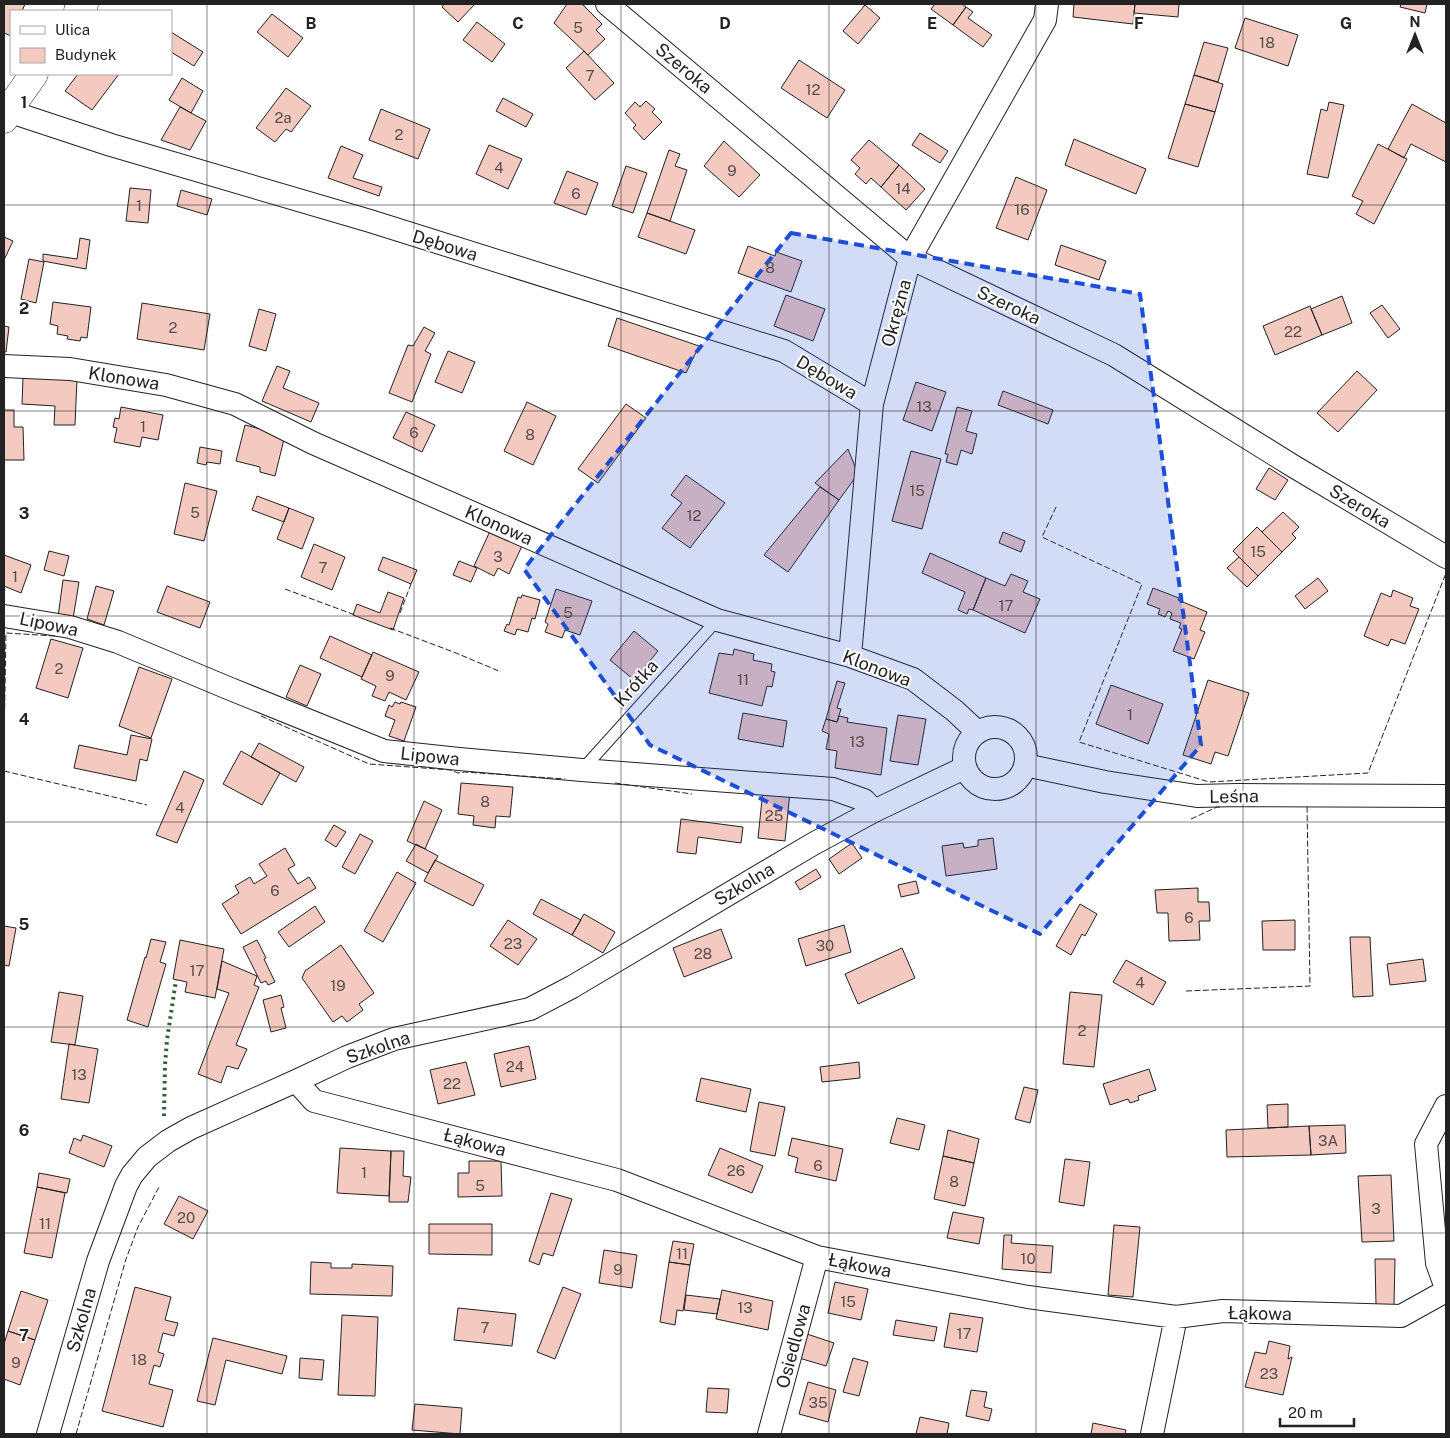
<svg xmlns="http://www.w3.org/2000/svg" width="1450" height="1438" viewBox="0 0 1450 1438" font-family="'Public Sans',sans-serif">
  <rect width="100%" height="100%" fill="#fff"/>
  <path fill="#f3c9c0" stroke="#222" d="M4,4H25L22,11H11V36L4,33Z
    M444,4H475L458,22L442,7Z
    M567,4H582L602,24L596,30L605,39L588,55L554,23Z
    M935,4H962L966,7L953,25L931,9Z
    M1074,4H1135L1133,24L1073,17Z
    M1135,4H1179L1178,17L1134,13Z
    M1401,4H1427L1425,13L1400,7Z
    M865,5L880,18L858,44L843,31Z
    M966,7L973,12L968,18L992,35L983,47L953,25Z
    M272,14L303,38L288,57L257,32Z
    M1245,18L1298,35L1288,66L1235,48Z
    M477,22L505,44L492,62L463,40Z
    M171,32L203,52L194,66L171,52Z
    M1204,42L1228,48L1218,82L1194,75Z
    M584,51L614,83L595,100L566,68Z
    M799,60L845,90L827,118L781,88Z
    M78,74H119L92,110L65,91Z
    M1194,75L1223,84L1215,112L1185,104Z
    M182,78L203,91L191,113L169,100Z
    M286,88L311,106L291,132L286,129L275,142L256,128Z
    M503,98L533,114L526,127L496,111Z
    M646,101L655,109L652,112L662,122L644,140L633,128L636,125L625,113L635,102L640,107Z
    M1329,102L1344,105L1328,178L1307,174L1321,109L1327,111Z
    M1185,104L1215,112L1198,167L1168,158Z
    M1412,104L1446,123V162L1411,144L1404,158L1388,149Z
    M180,107L206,121L190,150L161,140Z
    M381,109L430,129L418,159L369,140Z
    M920,133L948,151L940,163L912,145Z
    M1074,139L1146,169L1136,194L1065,165Z
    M869,140L899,165L881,187L871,178L866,184L855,174L860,168L851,160Z
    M724,141L760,175L739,197L704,166Z
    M1378,144L1407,159L1374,224L1356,214L1363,201L1352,196Z
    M489,145L522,159L508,189L476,174Z
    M341,146L363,155L353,178L382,187L379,196L328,178Z
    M669,150L680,154L675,166L687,170L670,221L647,213Z
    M899,165L925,189L906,210L881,187Z
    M626,166L647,173L633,213L612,206Z
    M567,171L598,183L586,215L554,203Z
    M1016,177L1047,190L1028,240L996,228Z
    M130,188L151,190L148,223L126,221Z
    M181,190L212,199L207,215L177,206Z
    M647,213L695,230L686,254L638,237Z
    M4,237L13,241L4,260Z
    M80,238L90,240L86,269L43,261V254L77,259Z
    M1061,245L1106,261L1099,280L1055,265Z
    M748,246L775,256L776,252L802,261L791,292L738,273Z
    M29,259L44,262L36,303L21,299Z
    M786,295L825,309L813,341L774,326Z
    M1342,296L1352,323L1322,335L1311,309Z
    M53,302L91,307L87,338L81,337L80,341L67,339L68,336L57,334L58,326L50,324Z
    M142,303L210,314L204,350L137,339Z
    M1382,305L1400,329L1388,338L1370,313Z
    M1310,306L1322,335L1275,355L1263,326Z
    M259,309L276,314L266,351L249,346Z
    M617,318L699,346L686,373L608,346Z
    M4,326L9,327L6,352H4Z
    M424,327L435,333L425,351L431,354L412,402L389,393L408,345L413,346Z
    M448,351L475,362L462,393L435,382Z
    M277,366L290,371L283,388L319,403L311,422L262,401Z
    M1357,371L1377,390L1338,432L1317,413Z
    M23,377L77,379L75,425H54L55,406L22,404Z
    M916,382L946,392L932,431L903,420Z
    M1003,391L1053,410L1048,424L998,405Z
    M527,402L556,416L533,465L504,451Z
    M626,404L646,418L598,483L578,469Z
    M121,407L163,415L158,440L142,437L140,447L114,442L117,428L113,427L115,418L119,419Z
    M957,407L972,411L966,431L977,434L972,454L961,450L957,465L946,462L948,454H945Z
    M4,410H14V427H23L24,460H4Z
    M406,412L435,425L422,452L393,438Z
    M245,425L285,435L275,476L260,472V467L236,461Z
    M200,447L222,451L220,464L207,462L206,465L197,463Z
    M848,449L858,474L839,500L815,483Z
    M911,451L941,459L922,529L892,521Z
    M1269,468L1288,480L1275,500L1256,489Z
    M686,475L725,503L690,548L662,528L682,503L671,495Z
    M185,483L217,491L204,541L174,534Z
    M820,487L839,500L788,572L764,555Z
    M257,496L289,508L284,522L252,510Z
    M289,508L314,518L302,549L277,539Z
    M1283,512L1299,527L1292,534L1296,538L1282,552L1262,532Z
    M1257,527L1282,552L1258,576L1233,551Z
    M490,531L522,546L509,574L498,568L494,576L474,566Z
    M1003,532L1025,541L1021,552L999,543Z
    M314,544L345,557L332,590L301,577Z
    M49,551L69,556L64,576L44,570Z
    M930,553L986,578L973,610L969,609L967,614L958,610L965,592L922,573Z
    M4,555L31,565L21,593L4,586Z
    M383,557L417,570L411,584L378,570Z
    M1239,557L1258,576L1247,587L1227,568Z
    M459,561L477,568L471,582L453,575Z
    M1011,574L1028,581L1023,592L1040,599L1025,633L973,610L986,578L1005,586Z
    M1318,578L1328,591L1305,609L1295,596Z
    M63,580L79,582L73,619L58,617Z
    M96,586L114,591L104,625L87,619Z
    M167,586L210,602L200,628L157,612Z
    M1153,588L1179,598L1178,600L1207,612L1200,630L1205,632L1194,659L1173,651L1182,629L1179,628L1181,623L1170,619L1172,613L1168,611L1165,617L1158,614L1160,609L1147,604Z
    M556,589L592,601L580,635L565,630L562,638L545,632L548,624L545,622Z
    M1393,590L1413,598L1410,606L1419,609L1405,644L1391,639L1388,646L1364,636L1381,593L1391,597Z
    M388,592L404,598L393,630L353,615L357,604L380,613Z
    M522,595L540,600L535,619L532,618L528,632L517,629L515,635L504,631L507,624L509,625L518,597L521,598Z
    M634,631L658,651L634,680L610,660Z
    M330,636L372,655L362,677L320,658Z
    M51,639L83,648L68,698L36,688Z
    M734,649L754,654L753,660L772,664L771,671L775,672L772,687L767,686L762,706L709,693L719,653L733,655Z
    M373,652L419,672L406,700L389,692L385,701L372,696L376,686L361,679Z
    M300,665L321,674L307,706L286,697Z
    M139,667L172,679L151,738L119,726Z
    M1208,680L1249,693L1228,756L1215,752L1211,764L1183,755Z
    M837,681L845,683L837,708L841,709L837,722L826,719Z
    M1111,685L1163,704L1148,744L1096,724Z
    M395,702L400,704L401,702L416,707L404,741L389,736L395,720L385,716L389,705L392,707Z
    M743,713L787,721L783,747L738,739Z
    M898,715L926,719L918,765L890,761Z
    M839,716L848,718L847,722L887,728L881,775L835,768L837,751L826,749L829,734L822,731L826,719L837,722Z
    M131,735L152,739L147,761L140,759L136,781L74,768L79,745L127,755Z
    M259,743L304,767L296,782L251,757Z
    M241,751L280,773L262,805L223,784Z
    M184,771L204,780L177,843L156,835Z
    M461,783L513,787L510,817L496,816L495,828L473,825L474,816L458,814Z
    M763,790L790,792L785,841L758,838Z
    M424,801L442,810L425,849L407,841Z
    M681,819L743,827L741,843L698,837L696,854L677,852Z
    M334,825L346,832L336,847L325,840Z
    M360,834L373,841L355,874L342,867Z
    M993,838L997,869L946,876L942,846L963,843L964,848L978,846V840Z
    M852,843L862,858L839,874L829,859Z
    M416,844L438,856L428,873L406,861Z
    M285,848L295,865L288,869L298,884L309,877L316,888L241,934L222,904L239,893L235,886L250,877L254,884L267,876L259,864Z
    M435,860L484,885L473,906L424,881Z
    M816,869L821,877L800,890L795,882Z
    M397,872L416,883L383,942L364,931Z
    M916,881L919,893L901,897L898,885Z
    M1198,888V902H1209L1210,921H1199L1200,940L1169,941L1168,913H1157L1155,890Z
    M541,899L581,920L572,935L533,914Z
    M1080,904L1097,914L1085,936L1082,934L1071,955L1056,946Z
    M315,906L325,922L289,947L278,932Z
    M584,914L615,932L603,953L572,935Z
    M508,920L537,939L518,965L490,946Z
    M1295,920V950H1263L1262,921Z
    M844,925L851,952L806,966L798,939Z
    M4,926L16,928L9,966L4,965Z
    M721,929L732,958L684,977L673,948Z
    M1350,937H1370L1373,996L1353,997Z
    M151,939L166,942L160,962L166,964L148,1027L127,1020L145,957L146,958Z
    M180,940L224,949L215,998L185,992L187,982L173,979Z
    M257,940L266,958L264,959L275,982L268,985L266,981L261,983L243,947Z
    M341,945L374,993L359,1004L363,1010L347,1022L342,1016L333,1022L302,978L305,971Z
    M902,948L915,978L858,1004L845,974Z
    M1423,959L1426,981L1390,985L1387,964Z
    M1126,960L1166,982L1153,1005L1113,982Z
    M222,961L257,976L254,985L259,987L236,1045L247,1049L238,1069L227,1066L221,1083L198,1074L229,993L217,989Z
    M59,992L83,996L75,1045L51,1042Z
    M1070,992L1102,995L1094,1067L1063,1064Z
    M281,995L284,1007L281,1008L286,1028L271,1032L263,1000Z
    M69,1044L98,1049L89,1103L61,1099Z
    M529,1046L536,1079L501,1087L494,1054Z
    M466,1062L475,1095L438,1104L430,1070Z
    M859,1062L860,1078L822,1082L820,1067Z
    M1149,1069L1156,1090L1138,1096L1139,1100L1130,1103L1128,1099L1110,1105L1103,1084Z
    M701,1078L751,1089L746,1112L696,1101Z
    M1024,1087L1038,1090L1030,1123L1015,1119Z
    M759,1102L785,1107L775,1156L750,1151Z
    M1288,1104V1127L1268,1128L1267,1105Z
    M897,1118L925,1125L919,1150L890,1143Z
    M1345,1125L1346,1153L1311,1155L1309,1126Z
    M1309,1126L1311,1155L1227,1157L1226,1130Z
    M948,1130L979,1139L974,1163L943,1156Z
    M83,1135L112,1146L104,1167L69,1153L74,1138L81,1141Z
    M792,1138L843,1149L836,1181L795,1172L798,1158L788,1155Z
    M340,1148L391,1151L389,1196L337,1193Z
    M720,1148L763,1166L752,1193L708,1175Z
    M391,1151H404L403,1176L411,1177L408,1202H389Z
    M943,1156L974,1163L965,1206L934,1199Z
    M1065,1159L1090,1162L1084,1206L1059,1202Z
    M469,1161H501L502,1196L458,1197V1173H469Z
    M39,1173L70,1179L67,1193L37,1187Z
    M1391,1175L1394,1241L1362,1242L1358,1176Z
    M37,1187L65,1193L52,1258L24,1253Z
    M551,1193L572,1199L553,1256L543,1253L539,1265L529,1261Z
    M179,1196L208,1211L193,1239L164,1224Z
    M953,1212L984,1218L979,1244L947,1238Z
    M429,1224H492V1255L429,1254Z
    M1114,1225L1140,1227L1133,1297L1108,1295Z
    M1004,1235H1012L1011,1243L1053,1246L1051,1273L1002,1269Z
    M673,1241L694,1244L690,1265L669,1262Z
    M604,1250L637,1255L632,1288L599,1283Z
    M1375,1259H1395L1394,1305H1376Z
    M311,1262L331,1263V1268H352V1264L393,1266L392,1296L310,1294Z
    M669,1262L690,1265L683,1311L677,1310L675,1325L660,1322Z
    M835,1282L868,1289L861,1320L828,1313Z
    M135,1287L171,1297L165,1320L178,1323L174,1336L163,1333L158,1352L164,1354L160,1367L154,1365L149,1384L173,1390L163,1427L102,1411Z
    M563,1287L581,1294L555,1359L537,1352Z
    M722,1290L773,1301L768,1330L716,1319Z
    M21,1291L48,1300L35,1340L8,1331Z
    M686,1295L720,1299L717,1314L684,1310Z
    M458,1308L516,1314L512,1346L454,1340Z
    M950,1313L983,1318L977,1352L944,1347Z
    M342,1315L378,1317L375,1396L338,1395Z
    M896,1320L937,1327L934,1341L893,1335Z
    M8,1331L35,1340L20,1385L4,1379V1344Z
    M807,1334L834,1343L826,1366L799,1358Z
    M213,1338L287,1356L282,1374L226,1360L215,1405L197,1401Z
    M1269,1341L1290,1346L1288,1359L1292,1357L1283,1395L1245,1387L1255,1352L1266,1354Z
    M300,1358L324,1360L322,1380L299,1378Z
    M853,1358L868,1362L859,1396L843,1392Z
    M808,1382L836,1390L828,1422L799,1414Z
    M708,1388L729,1389L727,1413L706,1412Z
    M971,1390L987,1392L984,1407L992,1409L989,1421L966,1416Z
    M415,1404L462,1408L460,1434L412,1430Z
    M920,1417L949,1423L947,1434H916Z
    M1093,1423L1126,1430L1125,1434H1091Z"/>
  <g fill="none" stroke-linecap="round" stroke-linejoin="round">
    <defs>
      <path id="service" d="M582,770L717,620"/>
      <path id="minor" d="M607,4L910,258L1114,355L1293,466L1446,557
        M8,111L111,145L370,221L784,351L872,404
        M4,366L70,369L166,385L235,404L313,443L717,620L850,656L913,679L955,711L971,726L974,734
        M4,616L70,627L118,642L228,688L384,751L459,759L582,770L833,789L864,800L874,811
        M850,656L872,404L910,258L1045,20L1047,4
        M964 758a31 31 0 1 1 62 0a31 31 0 1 1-62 0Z
        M1025,765L1105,782L1197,796L1238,795L1446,796
        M296,1081L314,1101L617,1180L817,1257L1028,1297L1176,1317L1223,1311L1401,1316L1446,1291
        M1446,1106L1426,1144L1437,1263L1446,1288
        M48,1434L98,1261L126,1186L132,1175L147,1157L168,1141L191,1128L296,1081L347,1057L394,1039L530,1009L572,987L813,844L874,811L964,768
        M769,1434L817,1257
        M1152,1434L1176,1317"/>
      <path id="secondary" d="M78,11L84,4
        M4,119L8,111L34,74"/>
    </defs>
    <use href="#service" stroke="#222" stroke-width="13"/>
    <use href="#minor" stroke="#222" stroke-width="24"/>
    <use href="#secondary" stroke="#222" stroke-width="29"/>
    <use href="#service" stroke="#fff" stroke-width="11"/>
    <use href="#minor" stroke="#fff" stroke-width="22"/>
    <use href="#secondary" stroke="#fff" stroke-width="28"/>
    <path stroke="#2f5e38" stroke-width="4" stroke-dasharray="2.5 4" stroke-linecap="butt" d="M164,1116L165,1065L167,1040L176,980"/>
    <path stroke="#222" stroke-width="1" stroke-dasharray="6 2.5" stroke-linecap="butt" d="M1056,507L1042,537L1142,584L1079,742L1209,782L1368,773L1446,573
      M285,589L355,615
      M400,613L411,584
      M390,628L456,653L501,672
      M261,716L369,764L451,770L458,773L465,772L565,779
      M4,743L6,633L55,636
      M4,771L147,805
      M615,783L692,794
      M1191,819L1217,807H1221
      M1186,991L1310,986L1307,805
      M76,1434L126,1259L138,1227L159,1187"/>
  </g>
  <path fill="#1d4ed8" fill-opacity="0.2" stroke="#1d4ed8" stroke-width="4" stroke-dasharray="10 6" stroke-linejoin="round" d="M791,233L1140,294L1201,745L1040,934L650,745L524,569Z"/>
  <path fill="none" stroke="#222" stroke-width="1" stroke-opacity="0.55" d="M207,4V1434M414,4V1434M621,4V1434M829,4V1434M1036,4V1434M1243,4V1434M4,205H1446M4,411H1446M4,616H1446M4,822H1446M4,1027H1446M4,1233H1446"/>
  <g text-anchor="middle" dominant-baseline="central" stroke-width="4" stroke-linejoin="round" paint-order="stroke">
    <g font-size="15" fill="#564c4a">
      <text x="578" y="27">5</text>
      <text x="1267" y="42">18</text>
      <text x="590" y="75">7</text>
      <text x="813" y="89">12</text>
      <text x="283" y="117">2a</text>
      <text x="399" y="134">2</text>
      <text x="499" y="167">4</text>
      <text x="732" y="170">9</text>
      <text x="903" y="188">14</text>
      <text x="576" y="193">6</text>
      <text x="139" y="205">1</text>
      <text x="1022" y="209">16</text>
      <text x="770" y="267">8</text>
      <text x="173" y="327">2</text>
      <text x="1293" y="331">22</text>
      <text x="924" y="406">13</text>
      <text x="143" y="426">1</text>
      <text x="414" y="432">6</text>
      <text x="530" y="434">8</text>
      <text x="917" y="490">15</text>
      <text x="195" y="512">5</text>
      <text x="694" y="515">12</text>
      <text x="1258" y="551">15</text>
      <text x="498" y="556">3</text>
      <text x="323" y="567">7</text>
      <text x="15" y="576">1</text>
      <text x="1006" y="605">17</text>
      <text x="568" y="612">5</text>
      <text x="59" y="668">2</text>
      <text x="390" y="675">9</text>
      <text x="743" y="679">11</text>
      <text x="1130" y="714">1</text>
      <text x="857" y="741">13</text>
      <text x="485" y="801">8</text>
      <text x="180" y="807">4</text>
      <text x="774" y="815">25</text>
      <text x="275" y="890">6</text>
      <text x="1189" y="917">6</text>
      <text x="513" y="943">23</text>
      <text x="825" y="945">30</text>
      <text x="703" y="953">28</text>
      <text x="197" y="970">17</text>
      <text x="1140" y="982">4</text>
      <text x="338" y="985">19</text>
      <text x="1082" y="1030">2</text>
      <text x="515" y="1066">24</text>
      <text x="79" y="1074">13</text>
      <text x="452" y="1083">22</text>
      <text x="1328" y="1140">3A</text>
      <text x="818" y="1165">6</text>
      <text x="736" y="1170">26</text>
      <text x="364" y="1172">1</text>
      <text x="954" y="1181">8</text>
      <text x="480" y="1185">5</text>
      <text x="1376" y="1208">3</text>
      <text x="186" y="1217">20</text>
      <text x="45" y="1223">11</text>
      <text x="682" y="1253">11</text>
      <text x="1028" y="1258">10</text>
      <text x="618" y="1269">9</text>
      <text x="848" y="1301">15</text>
      <text x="745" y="1307">13</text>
      <text x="485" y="1327">7</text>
      <text x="964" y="1333">17</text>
      <text x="139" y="1359">18</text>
      <text x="16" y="1362">9</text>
      <text x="1269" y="1373">23</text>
      <text x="818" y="1402">35</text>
    </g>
    <g font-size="18" fill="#222" stroke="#fff">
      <text transform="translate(684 68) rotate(40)">Szeroka</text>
      <text transform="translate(445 245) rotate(17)">Dębowa</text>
      <text transform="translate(1009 305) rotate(25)">Szeroka</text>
      <text transform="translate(896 313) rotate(-75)">Okrężna</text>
      <text transform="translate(827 377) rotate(31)">Dębowa</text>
      <text transform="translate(124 378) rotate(9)">Klonowa</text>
      <text transform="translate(1360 506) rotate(31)">Szeroka</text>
      <text transform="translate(499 525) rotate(24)">Klonowa</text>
      <text transform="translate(49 624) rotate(12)">Lipowa</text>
      <text transform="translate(877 668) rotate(21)">Klonowa</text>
      <text transform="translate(636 683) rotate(-48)">Krótka</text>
      <text transform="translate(430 756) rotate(6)">Lipowa</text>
      <text transform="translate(1234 796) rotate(-1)">Leśna</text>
      <text transform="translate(744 884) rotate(-31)">Szkolna</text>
      <text transform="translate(378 1047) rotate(-19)">Szkolna</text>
      <text transform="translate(475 1142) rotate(15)">Łąkowa</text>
      <text transform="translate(860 1265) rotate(11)">Łąkowa</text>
      <text transform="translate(1260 1313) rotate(1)">Łąkowa</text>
      <text transform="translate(81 1320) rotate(-74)">Szkolna</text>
      <text transform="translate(793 1346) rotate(-75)">Osiedlowa</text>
    </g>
  </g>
  <g font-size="16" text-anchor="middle" font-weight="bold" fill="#222" stroke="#fff" stroke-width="4" stroke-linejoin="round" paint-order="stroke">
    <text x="311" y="29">B</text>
    <text x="518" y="29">C</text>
    <text x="725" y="29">D</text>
    <text x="932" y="29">E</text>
    <text x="1139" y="29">F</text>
    <text x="1346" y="29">G</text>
    <text x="24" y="108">1</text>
    <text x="24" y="314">2</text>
    <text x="24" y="519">3</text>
    <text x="24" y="725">4</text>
    <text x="24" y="930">5</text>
    <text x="24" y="1136">6</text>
    <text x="24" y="1341">7</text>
  </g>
  <rect width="1450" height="1438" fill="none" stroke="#222222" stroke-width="10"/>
  <rect x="10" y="10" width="162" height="65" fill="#ffffff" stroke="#a7a7a7"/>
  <rect x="20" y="26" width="25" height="8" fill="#ffffff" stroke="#a7a7a7"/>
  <text x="55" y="35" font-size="15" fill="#222222">Ulica</text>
  <rect x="20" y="48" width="25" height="15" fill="#f3c9c0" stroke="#a7a7a7"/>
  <text x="55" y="60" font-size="15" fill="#222222">Budynek</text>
  <g transform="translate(1415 35)" stroke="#ffffff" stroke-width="4" paint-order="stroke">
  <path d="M0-4L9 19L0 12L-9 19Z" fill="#222222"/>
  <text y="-8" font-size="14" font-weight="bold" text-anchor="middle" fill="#222222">N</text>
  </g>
  <path d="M1280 1418v8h74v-8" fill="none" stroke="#222222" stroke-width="2.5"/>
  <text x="1288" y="1418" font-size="15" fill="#222222" stroke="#ffffff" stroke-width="4" paint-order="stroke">20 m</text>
</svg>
